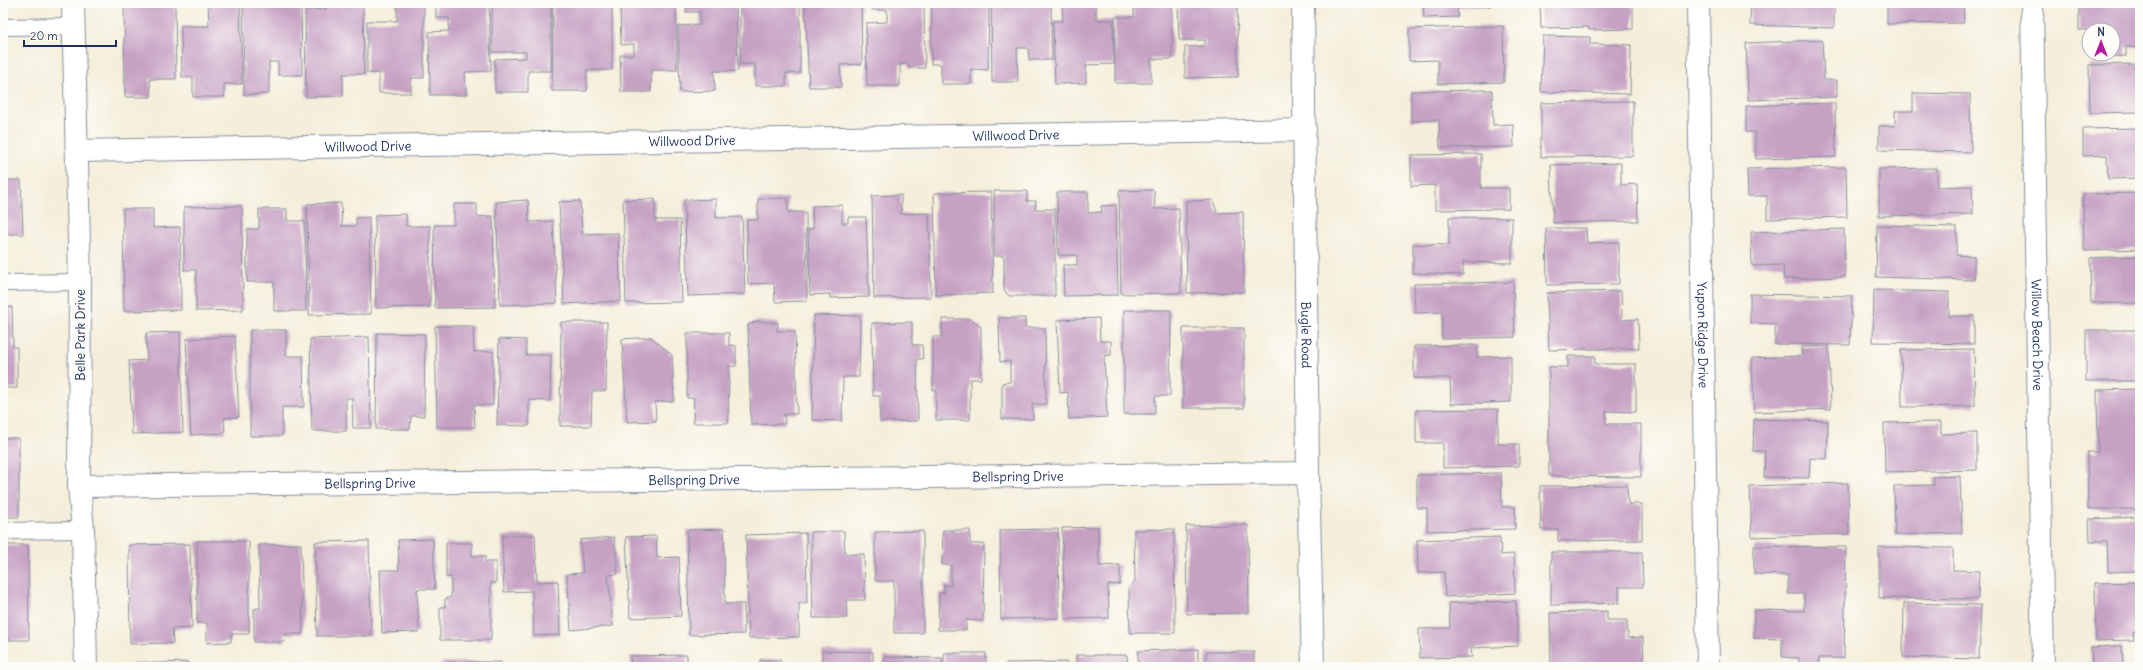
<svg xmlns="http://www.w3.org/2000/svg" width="2143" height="670" viewBox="0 0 2143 670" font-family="Delius,sans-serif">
  <rect width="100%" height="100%" fill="#fdfcf7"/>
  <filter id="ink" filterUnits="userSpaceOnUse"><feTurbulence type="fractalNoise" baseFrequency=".025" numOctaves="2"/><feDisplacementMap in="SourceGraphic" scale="8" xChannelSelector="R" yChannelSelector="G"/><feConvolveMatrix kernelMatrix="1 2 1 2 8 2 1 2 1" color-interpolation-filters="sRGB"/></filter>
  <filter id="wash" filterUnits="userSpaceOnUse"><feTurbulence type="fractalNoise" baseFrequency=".012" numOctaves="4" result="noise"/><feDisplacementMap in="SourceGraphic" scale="16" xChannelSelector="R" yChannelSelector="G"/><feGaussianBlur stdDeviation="0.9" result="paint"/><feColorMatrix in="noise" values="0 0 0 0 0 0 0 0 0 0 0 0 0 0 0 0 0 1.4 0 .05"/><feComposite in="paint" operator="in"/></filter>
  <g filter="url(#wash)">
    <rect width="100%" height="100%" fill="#f4eeda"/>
    <g id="blocks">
      <path fill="#c6a1c4" d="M124,3H175L176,79H150L151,97H125Z
        M208,3H240L242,84H224V97H193V77H182L181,26H209Z
        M243,3H301L302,75H278V62H269V94L244,95Z
        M326,3H363L364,74H343V96L306,97L305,10L326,9Z
        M397,3H424V78H411V93H379V73H367V21H397Z
        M436,3H489L491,71L465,72L466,95H430L429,32L449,31V18H436Z
        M510,3H551V71H528V92H495V59L526,58V52H492V6H510Z
        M553,3H612V70H587V91H552Z
        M620,3H676L677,70H651V92H621L620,55H634V44L621,45Z
        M686,3H736L738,71H714L715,91L680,92L678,26L700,25V12H686Z
        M740,3H800V73H786V86H755V64H740Z
        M805,3H861L862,64L840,65L841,87H809Z
        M872,3H924L925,68H909L908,64H900V86H867L866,23L887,22V10H872Z
        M932,3H989L988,70L971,69V84H941V64H931Z
        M991,3H1051L1052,60H1029L1028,48H1017L1018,82H992Z
        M1062,3H1109L1096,5V20H1113L1114,64L1086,65V83L1055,84L1053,21H1063Z
        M1120,3H1172V59H1151V83H1115V17H1134V6H1120Z
        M1178,3H1237L1238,77L1185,78V47L1205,46V40H1179Z
        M1423,3H1491V6L1457,7L1458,17L1424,18Z
        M1540,3H1633V29L1589,30L1588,27L1541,28Z
        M1751,3H1834V28L1750,25Z
        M1887,3H1963L1964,23L1887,24Z
        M2079,3H2140V47H2126V56L2090,57V54H2113V30H2079Z
        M1503,26L1504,82L1438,84V60L1409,61V29Z
        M1543,36L1590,37V44L1631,45L1630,94L1541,92Z
        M1822,40L1824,80H1837V97L1748,100L1746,43Z
        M2140,64V112L2090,113L2089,65Z
        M1492,90L1493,125L1513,124L1514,147L1440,148L1439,120L1411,121V91Z
        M1913,93L1970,94L1971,152L1879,150V126H1895V111H1913Z
        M1633,101V156L1541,157V103Z
        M1835,103L1836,157L1756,159L1755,132H1746V106Z
        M2140,128V178L2108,179L2107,155L2083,156V129Z
        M1481,154V188H1509V209L1435,210V185L1411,186V155Z
        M1621,163V185L1637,184L1638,221L1553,223L1551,165Z
        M1846,167L1847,217L1767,219V196H1748L1747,169Z
        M1937,168V187L1972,186L1973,214L1879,216V169Z
        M3,180H21L23,234H3Z
        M1154,190L1155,209L1179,208L1181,293L1121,294L1119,191Z
        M994,191H1027V201H1036L1035,209H1055V296H1009L1004,290V256H994Z
        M991,192L993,293L936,295L934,193Z
        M1057,192H1088V213L1102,212L1101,206L1116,205L1118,295L1064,296L1063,265H1077V255H1058Z
        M2140,193V249L2084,251L2083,194Z
        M901,195V214L929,213L931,297L874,298L872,196Z
        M788,198V212H806L807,301L775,302L774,283L748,284L747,220H758V199Z
        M655,199V220H680L682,302L626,303L623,200Z
        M716,199V218L742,217L745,294L688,296L684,200Z
        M528,200L529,222L553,221L557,303L500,305L496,202Z
        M1213,200L1217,213L1243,212L1244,292L1187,293L1186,201Z
        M580,201L582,234L618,233L621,301L564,304L559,202Z
        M341,203L342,226H356V218L369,217L371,314L309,315L307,204Z
        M454,204H477V217L493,216L495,307L435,308L434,225H454Z
        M842,205V223H848V217H866L869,297L830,298V294L810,295L808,229H813L812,206Z
        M242,206L243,310L196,311V270H184V207Z
        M123,209H153V228L180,227L181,310L124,311Z
        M259,209H287V221H305L306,311H274V282H247V229H259Z
        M406,214V226H430V307L376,308L375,215Z
        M1449,217L1512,218V263L1463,262V275L1413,273V244L1449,245Z
        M1877,225L1957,227L1956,255L1974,256V280L1876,277Z
        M1546,228H1586L1587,243L1619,242V284L1547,285Z
        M1844,229L1845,277L1784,279L1783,265L1752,266L1751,232Z
        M2140,256V303H2091L2090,258Z
        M1513,282L1515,337L1442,339V312L1415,313L1414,284Z
        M1874,290L1949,292V316H1974V344L1873,342Z
        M1621,291L1622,320L1638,319L1639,348L1549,350L1547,293Z
        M1750,294L1852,296L1850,345L1775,344V324L1750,323Z
        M3,307H12L13,347H17V388H3Z
        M1124,310H1171L1170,396H1155V414H1124Z
        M814,315L860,316L859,377H843L842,421L812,420Z
        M999,318H1025V328H1045L1046,404H1032L1033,419H1002V383L1010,382V361L1000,362Z
        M1099,318L1100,341H1111V355L1104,356L1107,417L1069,419L1068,392L1060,393L1057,320Z
        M942,319H970L981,327V379H970V420H936V390H933V337H942Z
        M757,321L778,323L777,331H795L797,414H784L785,424L751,425L748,325Z
        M561,322H607L606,391H592L591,426H560Z
        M912,322V345H922L923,359H917L918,421L880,422V396H873L872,323Z
        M435,326H473L474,352L493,351V405H474L475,427H437Z
        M1183,328H1244V408H1183Z
        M250,330H286V356H303L304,407H282V436H250Z
        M2086,330H2138L2137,381H2086Z
        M180,332L183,432L132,434L129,361L147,360L146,333Z
        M377,333L425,334L424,416H411L410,429H376Z
        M687,333H729V345L736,346V366H729L728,423H693L694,398H687Z
        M235,336L239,417L224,418L225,433L191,435L186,339Z
        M369,337L371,428H353L352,398H346V431H312L310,339Z
        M651,337L672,355L674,401L655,402L656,421L627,422L622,339Z
        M499,339L526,340V355H551L550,401L529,400V426L497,425Z
        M1477,345V357L1511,356V402L1451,404L1450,378H1414V346Z
        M1829,346L1831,409L1754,412L1752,358L1802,356L1801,347Z
        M1974,349L1975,406L1902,407L1901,350Z
        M1568,356H1595V364H1636V412L1606,411V424H1641V477L1549,476V367H1568Z
        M2140,389V509H2088L2087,452H2098L2097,390Z
        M1498,409V444H1519V466L1443,468V443H1416V410Z
        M1754,419L1828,421L1827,459L1810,458L1809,478L1764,477L1765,451H1753Z
        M1941,422V434L1977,433V470L1885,472L1884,423Z
        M3,438H19V517H3Z
        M1501,473L1502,507H1515V529L1427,531V508H1417V475Z
        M1960,476L1962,533L1895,535L1894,486L1934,485L1933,477Z
        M1848,483L1849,534L1752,537L1750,486Z
        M1627,485L1628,504H1642V540L1558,541V530H1541L1540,486Z
        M2140,517V547H2137V571L2108,572L2107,541H2090L2089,519Z
        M1248,525L1249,613L1187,614L1186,526Z
        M1098,527L1099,566L1120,565V584L1108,585L1109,618L1065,619L1062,528Z
        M724,529L725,604H744V634L689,635L687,530Z
        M1058,529L1059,618L1001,619L1000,530Z
        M1174,529L1175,633H1130L1129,588L1135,581L1134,530Z
        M943,530H970V544H984L983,621L966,620V630H938L939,593H944V585L951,586V565H942Z
        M844,531L845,554H864L865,600H846L847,618H813L811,532Z
        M923,531V633H894V581H875V532Z
        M806,533L807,603H799V637L749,638L746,535Z
        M535,535L537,582L558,581L560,635L534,636L532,591L504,592L502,536Z
        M656,536L657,558L679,557L681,616L630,618L626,537Z
        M614,537L618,574L608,575L613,626L571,630L567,574L583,573L580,540Z
        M1500,537L1501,555L1514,554L1515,593L1445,597L1444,572L1418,573L1417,540Z
        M433,539L435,589H417L419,632L382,633L380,570H399L398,540Z
        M197,541H249V634H231V642L207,643V623H197Z
        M369,541L371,636H317L315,542Z
        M446,543H472V556H485V562H496V583H491V640H440V607H445V599L451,597V577H446Z
        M190,544L192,628L172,629L173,643L130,644L129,545Z
        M301,544L303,634H284L285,642H254V609L260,608L259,545Z
        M3,545H28L29,640H3Z
        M1754,546L1846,547L1844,658H1819V667H1799V658L1782,657V639L1754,638V610L1804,611V594H1788V575L1754,574Z
        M1879,547L1953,548V570L1979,571L1978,599L1879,598Z
        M1551,552H1642L1643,587H1619V603L1551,605Z
        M2140,582V631L2133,632L2134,640L2096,641L2095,583Z
        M1516,601L1518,646L1471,648L1472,657L1420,658L1419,629L1450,628L1449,603Z
        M1904,603L1981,605L1979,659L1903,657Z
        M1607,611V620H1627L1628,638L1643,637L1644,666L1551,667L1550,613Z
        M2122,646L2123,667H2092L2091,647Z
        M1198,649V667H1138V651Z
        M822,651L873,652V667H822Z
        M1206,652H1254V667H1206Z
        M944,653H986V667H944Z
        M687,655V667H631L630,656Z
        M1076,655H1127L1128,667H1076Z
        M884,657L942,658V667H884Z
        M760,660H780L781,667H760Z
        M188,662V667H131V664Z
        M442,662H501V667H442Z
        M1067,662V667H1006V663Z
        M286,664H311V667H286Z"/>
    </g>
  </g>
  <g filter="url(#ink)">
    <use href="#blocks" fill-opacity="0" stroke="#888e9c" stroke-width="1"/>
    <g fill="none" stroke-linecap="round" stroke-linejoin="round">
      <defs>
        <path id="service" d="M3,27L74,26
          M3,283L80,282
          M3,531L83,530"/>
        <g id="minor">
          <path d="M73,3L80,282L79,486L83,530L86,667"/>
          <path id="s1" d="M1303,3L1308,473L1313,667"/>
          <path id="s2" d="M1698,3L1708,667"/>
          <path id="s3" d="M2032,3L2043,667"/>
          <path id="s4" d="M78,151L1305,130"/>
          <path id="s5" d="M79,486L1308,473"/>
        </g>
      </defs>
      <use href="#service" stroke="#888e9c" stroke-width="18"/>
      <use href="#minor" stroke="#888e9c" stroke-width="24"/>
      <use href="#service" stroke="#fff" stroke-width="16"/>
      <use href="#minor" stroke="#fff" stroke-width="22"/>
    </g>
  </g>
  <g text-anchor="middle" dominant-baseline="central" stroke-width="3.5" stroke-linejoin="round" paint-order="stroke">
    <g font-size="13" fill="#1b2f5e" stroke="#fdfcf7">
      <text stroke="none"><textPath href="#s4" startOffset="938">Willwood Drive</textPath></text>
      <text stroke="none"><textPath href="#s4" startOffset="614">Willwood Drive</textPath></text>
      <text stroke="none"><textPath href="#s4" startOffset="290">Willwood Drive</textPath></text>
      <text transform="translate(80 335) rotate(-90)">Belle Park Drive</text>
      <text stroke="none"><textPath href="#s1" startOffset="332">Bugle Road</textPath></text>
      <text stroke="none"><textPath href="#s2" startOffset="332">Yupon Ridge Drive</textPath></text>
      <text stroke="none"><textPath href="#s3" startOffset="332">Willow Beach Drive</textPath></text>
      <text stroke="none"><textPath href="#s5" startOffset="939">Bellspring Drive</textPath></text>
      <text stroke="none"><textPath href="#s5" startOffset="615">Bellspring Drive</textPath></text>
      <text stroke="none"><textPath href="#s5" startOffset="291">Bellspring Drive</textPath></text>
    </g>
  </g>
  <rect width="2143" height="670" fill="none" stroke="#fdfcf7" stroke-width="16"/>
  <g transform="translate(2101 42)"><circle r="19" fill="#fdfcf7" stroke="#a3aaba"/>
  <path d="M0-3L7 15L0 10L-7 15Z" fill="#b5179e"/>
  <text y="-6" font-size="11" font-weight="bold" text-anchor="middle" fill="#1b2f5e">N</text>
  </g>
  <path d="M24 40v6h92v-6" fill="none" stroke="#1b2f5e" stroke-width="2"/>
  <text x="30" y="40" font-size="12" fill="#1b2f5e" stroke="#fdfcf7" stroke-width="3" paint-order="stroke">20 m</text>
</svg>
